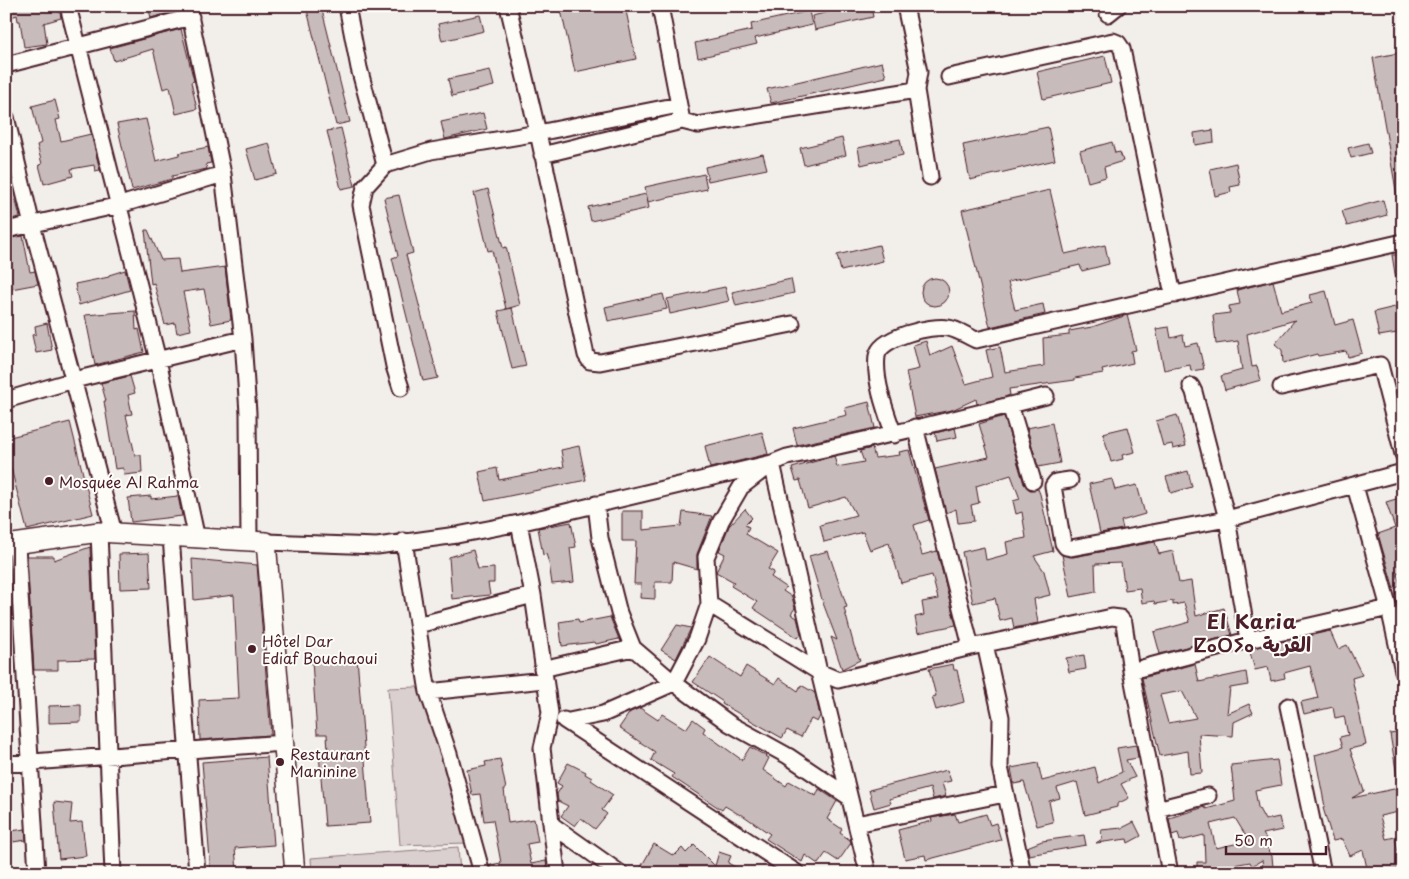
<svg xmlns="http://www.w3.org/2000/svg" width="1409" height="879" viewBox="0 0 1409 879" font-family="'Playpen Sans','Playpen Sans Arabic','Noto Sans Tifinagh',sans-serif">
  <rect width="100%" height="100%" fill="#f2efeb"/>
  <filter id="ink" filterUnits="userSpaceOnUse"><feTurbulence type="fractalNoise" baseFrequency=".02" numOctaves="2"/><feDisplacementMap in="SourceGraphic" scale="10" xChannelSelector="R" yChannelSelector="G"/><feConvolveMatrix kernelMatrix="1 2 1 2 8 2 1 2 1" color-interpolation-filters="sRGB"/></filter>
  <g filter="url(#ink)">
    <path fill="#d9d0cf" stroke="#92787d" d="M417,687L446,764L467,843L400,845L388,688Z
      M458,847L460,873H312L311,858Z"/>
    <path fill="#c8bbbb" stroke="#4a1f2b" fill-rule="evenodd" d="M6,6H59L61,18L44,23L47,44L24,47L20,21H18L17,15L8,18Z
      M148,6H175L176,11L151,18Z
      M306,6H321L350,122L336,125Z
      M560,6H625L636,59L575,72Z
      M854,6H871L873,17L815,30L812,16Z
      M809,11L812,25L755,38L757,44L698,58L695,43L752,30L751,24Z
      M480,15L484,31L442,41L438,24Z
      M181,29L194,81L191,82L197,109L176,114L170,87L163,89L153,49L114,61L110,48Z
      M1403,52V196H1397L1373,58Z
      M1105,56L1111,83L1043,99L1037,72Z
      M882,62L886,77L771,103L767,89Z
      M490,70L494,86L452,96L448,79Z
      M55,100L60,119L56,120L61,141L91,134L100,170L95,171L94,165L71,169L73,176L44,184L39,165L42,164L37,145L41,143L32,106Z
      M483,113L487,129L445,139L441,122Z
      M146,119L156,161L179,155V153L208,147L211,163L206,164L207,169L172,176V179L132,190L117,124Z
      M1048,127L1055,160L970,180L963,145Z
      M341,128L355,186L341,189L327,131Z
      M1213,130L1214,142L1195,145L1194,133Z
      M842,138L846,155L804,165L800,148Z
      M900,139L903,155L861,165L858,148Z
      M1112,142L1115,153L1120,152L1123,161L1104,167L1106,177L1088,182L1080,151Z
      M269,143L277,174L255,180L246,149Z
      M1368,143L1371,153L1351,158L1348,148Z
      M763,154L767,169L708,181L705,167Z
      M6,161L20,217L6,220Z
      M1236,163L1240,185L1230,187L1231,192L1215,196L1210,169Z
      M704,174L707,189L648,202L645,187Z
      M488,189L503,248L506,247L520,305L506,309L492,250L488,251L474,193Z
      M1050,190L1065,254L1105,245L1109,264L1082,271L1080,265L1008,282L1015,310L1043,304L1045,314L990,327L962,210Z
      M646,194L649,208L591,221L588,207Z
      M399,195L413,253L406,255L438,378L423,381L392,258L398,256L384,198Z
      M1383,200L1387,215L1347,226L1342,211Z
      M145,230H148L161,260L178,259L180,273L225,267L231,320L211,324L204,289L183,292L191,330L177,333L175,323L165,325L154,283L151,284Z
      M23,236L30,272L35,271L38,284L6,290V239Z
      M879,245L883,261L841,271L837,255Z
      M1392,255H1403V285L1397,286Z
      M125,270L130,290L79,305L75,284L109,277V275Z
      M921 292a14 14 0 1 1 28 0a14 14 0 1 1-28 0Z
      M791,279L794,293L736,306L732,292Z
      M1273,281L1281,311L1312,303L1310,295L1326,291L1335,325L1353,320L1362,353L1348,357L1346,351L1318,356L1317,354L1283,363L1282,350L1275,344L1295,320L1247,334L1252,367L1257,366L1261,380L1225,390L1221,376L1242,370L1238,341L1216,344L1213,315L1230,313L1229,306L1240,304L1237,290Z
      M725,287L729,301L670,314L667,299Z
      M663,294L667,309L608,321L605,307Z
      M1403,305V332L1379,336L1374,312Z
      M512,308L526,366L512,369L498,311Z
      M135,311L136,330L139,329L144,352L95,365L85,315Z
      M1127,315L1136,350L1131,351L1133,363L1102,370L1103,373L1075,378V380L1009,389L1010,395L1002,398L977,404L976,399L952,410L915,417L906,372L919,369L913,345L926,341L930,356L952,346L966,384L992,377L986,350L1000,347L1005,372L1044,366L1043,338L1069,335V331L1092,327Z
      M47,323L52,350L36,353L32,335L36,334L35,326Z
      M1169,327L1171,338L1183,335L1185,346L1198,343L1204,369L1191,371L1190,365L1164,370L1156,329Z
      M130,376L135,393L128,395L132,414L126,415L135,455H141L142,473L124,475L123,468L115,469L104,401H106L101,383Z
      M869,402L875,428L797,445L793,428L847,415L845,408Z
      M1177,415L1186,446L1173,449L1172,444L1163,446L1156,421Z
      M1004,416L1024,484L1030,490L1038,489L1040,494L1053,551L1034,556L1044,571L1050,595L1034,599L1038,623L1014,628L1012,618L1000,621L995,598L973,603L962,552L984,547L986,560L1008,554L1006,542L1026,538L1022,512L1016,514L1013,501L1020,499L1011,475L976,486L979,503L971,505L974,521L958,523L956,509L946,513L935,469L989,457L979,424Z
      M70,422L93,514L27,530L6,449V438Z
      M1052,423L1060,463L1038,467L1027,428Z
      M1128,427L1135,452L1122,455L1123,459L1111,462L1103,433Z
      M955,428L957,437L937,441L935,433Z
      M762,432L768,454L710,468L705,446Z
      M579,446L586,480L485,501L479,472L497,468L499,480L564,467L561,450Z
      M872,448L875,458L900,455L899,452L909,450L929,520L914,525L922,555L937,551L956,625L918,633L915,617L924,615L922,602L938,599L932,575L901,583L889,543L870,550L863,532L824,542L820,525L856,515L846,497L808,508L800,480L796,481L792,468L834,456L837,467L864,462L860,451Z
      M1188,471L1192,487L1171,493L1166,477Z
      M1112,479L1115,490L1137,485L1145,514L1121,521L1123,529L1100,533L1089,484Z
      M151,496V499L178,496L182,516L131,522L128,498Z
      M1403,497V571L1397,573L1400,586L1394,589L1378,534L1395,528L1386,502Z
      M745,509L752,518L745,525L749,527L746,534L778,553L768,569L774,572L771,577L786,587L783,591L792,597L795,608L791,614L797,618L801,634L798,638L753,608L757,602L731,586L734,582L716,572L725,554L719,551L729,526Z
      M622,511H643V530L681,526L683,512L712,516L697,554V569L673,562L672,582H655V599L640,598L641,584H634L636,541H622Z
      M571,522L576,547L570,548L574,582L552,584L549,563L546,554L543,555L538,528Z
      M1155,542L1159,554L1173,551L1179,583L1191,581L1196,616L1224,608L1232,635L1160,654L1154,632L1190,622L1184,603L1173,605V601L1155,604L1154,601L1142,603L1140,588L1125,590L1121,563L1095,564L1096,592L1071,597L1062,555L1073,557Z
      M90,547L95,659L58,660V670H34L27,556H54V560Z
      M473,550L478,569L494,568V583H488L490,595L452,599L449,557Z
      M828,551L847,607L844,608L854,646L860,660L842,669L831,637L837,640L823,603L809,556Z
      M149,553L151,588L120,589L119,554Z
      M192,559L257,565L271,735L200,740L199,700L239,698L234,595L194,600Z
      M610,617L619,639L596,644L595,642L562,646L559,622L578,619L579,623Z
      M677,625L691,628L676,659L661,650Z
      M1330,631L1338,649L1347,645L1362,675L1352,678L1366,745L1350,749L1364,791L1352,798L1403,787V811L1380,816L1386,839L1395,837L1401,868L1368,873L1363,850L1350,856L1342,839L1333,841L1323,808L1325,807L1315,755L1343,747L1340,737L1348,735L1344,716L1335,718L1333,707L1304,714L1301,702L1318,698L1310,666L1284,673L1285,678L1271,681L1268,667L1255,670L1249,649Z
      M1084,655L1086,669L1069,672L1066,658Z
      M357,657L370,823L325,826L319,753L328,752L327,734H317L312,661Z
      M710,657L740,677L746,666L775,684L779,678L798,691L801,685L815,693L820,716L817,722L811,719L801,737L787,730L782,738L722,704L723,702L693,682Z
      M953,664L954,670H957L964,702L936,710L932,697L936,696L929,669Z
      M1195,664L1199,682L1246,672L1248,685L1230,688L1227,714L1249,704L1253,713L1234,722L1233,736L1199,734L1202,773L1190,774L1188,751L1160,756L1142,678ZM1182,691L1196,718L1168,723L1160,695Z
      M81,705V722L49,723V706Z
      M640,708L658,720L662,714L686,729L693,719L705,728L703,732L742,760L750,747L769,758L763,770L786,786L789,781L816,796L819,789L837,801L827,819L842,829L840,833L850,840L851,843L842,856L838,861L826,853L818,864L805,855L802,862L766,839L770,834L741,814L740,815L725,806L722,810L672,777L674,774L651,760L655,752L619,728L630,712Z
      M1403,732V776H1397L1390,734Z
      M1136,745L1138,758L1126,760L1135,777L1121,784L1129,798L1117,804V807L1085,815L1077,782L1057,788L1060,798L1049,801L1053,822L1037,826L1024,782L1014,784L1011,768L1038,763L1042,781L1095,767L1099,783L1122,772L1117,748Z
      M267,757L274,845L235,848L237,871L211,873L202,762Z
      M500,759L506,789H504L508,823L534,819L538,842L527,844L531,864L546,861L548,873H491L490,865L501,863L493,820L484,821L480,794L472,795L467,770L486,766L485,762Z
      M1277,760L1281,785L1255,790L1258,807L1265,820L1279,817L1282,830L1263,834L1267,840L1264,842L1272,856L1273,867H1263L1262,860L1252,866L1250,862L1228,866V873H1197V862H1205L1204,835L1180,841L1178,833L1172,835L1169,818L1205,807L1206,809L1235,801L1231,765ZM1235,818L1249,841L1216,848L1210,824Z
      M568,763L586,772L585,774L592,778L591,780L613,795L602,810L607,814L595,829L581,818L575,826L561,816L568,806L558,801L557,794L562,786L557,783Z
      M947,770L951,781L942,783L946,796L933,799L930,788L889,799L891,803L874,808L869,790Z
      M54,802L72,804L70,823L82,822L86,856L59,859Z
      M955,814L958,822L986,814L990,825L996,823L1001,840L926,860L925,855L905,859L898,830L932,821L931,818Z
      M1134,822L1141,836L1128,843L1127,839L1096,843L1102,839L1101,830L1122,828Z
      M25,829L26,840L13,842L11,831Z
      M1084,835L1086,845L1029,855L1027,847L1042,841Z
      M654,844L674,856L682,848L686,853L694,845L715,866L719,852L731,856L728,863L746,873H651L641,867Z"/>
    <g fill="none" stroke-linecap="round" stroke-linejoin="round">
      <defs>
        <path id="minor" d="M68,6L158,360L197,539
          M188,6L223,174L243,339L248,413L249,541
          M347,6L359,68L385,165L431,151L538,133L508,6
          M660,6L682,121L698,125L916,90
          M905,6L919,72L916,90L930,177
          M1108,14L1118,6
          M6,65L191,17
          M949,77L1113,41L1118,43L1122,49L1171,285L1175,295
          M679,105L538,133L586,355L590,361L600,362L792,324
          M6,117L32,225L114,533
          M542,155L682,121
          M385,165L365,187L361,205L394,366L401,388
          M6,230L120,205L223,174
          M1191,386L1194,392L1227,519L1248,640
          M1281,387L1380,365L1403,454
          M6,400L74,380L243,339
          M1010,405L1033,481
          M915,427L971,647
          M894,435C886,412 874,381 877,356C880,337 931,325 948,328C957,329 967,336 976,340L1403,242
          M1070,480L1056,482L1053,486L1063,543L1066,547L1071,548L1227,519L1403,472
          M1355,486L1389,608L1403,671
          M596,504L600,538L619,613L633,648L674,683L730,724L788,756L849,797
          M519,523L533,595L550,713L542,748L557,873
          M99,532L113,873
          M171,537L197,873
          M404,541L428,692L449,754L482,873
          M266,542L377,546L457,535L519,523L772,463L787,457C874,439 960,418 1046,396
          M17,545L37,873
          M709,604L819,672L838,680L971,647L1112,617L1120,618L1124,623L1131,671L1170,873
          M418,625L533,595
          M985,644L1001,717L1000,767L1023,873
          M542,669L633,648
          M1131,671L1248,640L1389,608
          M428,692L544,680
          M1288,706L1323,873
          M564,720L797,873
          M569,721L603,714L674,683L697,639L709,604L706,557L721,521L741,487L772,463L819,672L868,873
          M6,764L283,743
          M1157,809L1208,796
          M856,824L1005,794
          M552,825L620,873"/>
        <path id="tertiary" d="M6,545L99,532L266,542L295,873"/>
      </defs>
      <use href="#minor" stroke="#4a1f2b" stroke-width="19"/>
      <use href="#tertiary" stroke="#4a1f2b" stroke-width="22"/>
      <use href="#minor" stroke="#fdfcf7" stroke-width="15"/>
      <use href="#tertiary" stroke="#fdfcf7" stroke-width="19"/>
    </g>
  </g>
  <g fill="#4a1f2b" stroke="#fdfcf7" stroke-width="2">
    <circle cx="49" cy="481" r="5"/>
    <circle cx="252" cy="649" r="5"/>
    <circle cx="280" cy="762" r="5"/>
  </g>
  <g text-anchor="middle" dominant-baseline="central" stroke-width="4" stroke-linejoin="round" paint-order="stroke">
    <g font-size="15" fill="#4a1f2b" stroke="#fdfcf7" text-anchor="start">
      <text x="59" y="481">Mosquée Al Rahma</text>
      <text x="262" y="640">Hôtel Dar<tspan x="262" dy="17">Ediaf Bouchaoui</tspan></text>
      <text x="290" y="753">Restaurant<tspan x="290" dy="17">Maninine</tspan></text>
    </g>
    <g font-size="20" font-weight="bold" letter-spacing="1" fill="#4a1f2b" stroke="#fdfcf7">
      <text x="1252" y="621">El Karia<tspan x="1252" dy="23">ⵇⴰⵔⵢⴰ القرية</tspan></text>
    </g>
  </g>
  <rect width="1409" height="879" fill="none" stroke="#fdfcf7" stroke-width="25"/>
  <rect x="12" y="12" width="1384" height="854" fill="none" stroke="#4a1f2b" stroke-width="2" filter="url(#ink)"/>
  <path d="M1226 846v8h100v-8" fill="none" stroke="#4a1f2b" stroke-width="2.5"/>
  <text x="1234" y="846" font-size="15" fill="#4a1f2b" stroke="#fdfcf7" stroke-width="4" paint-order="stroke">50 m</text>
</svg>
